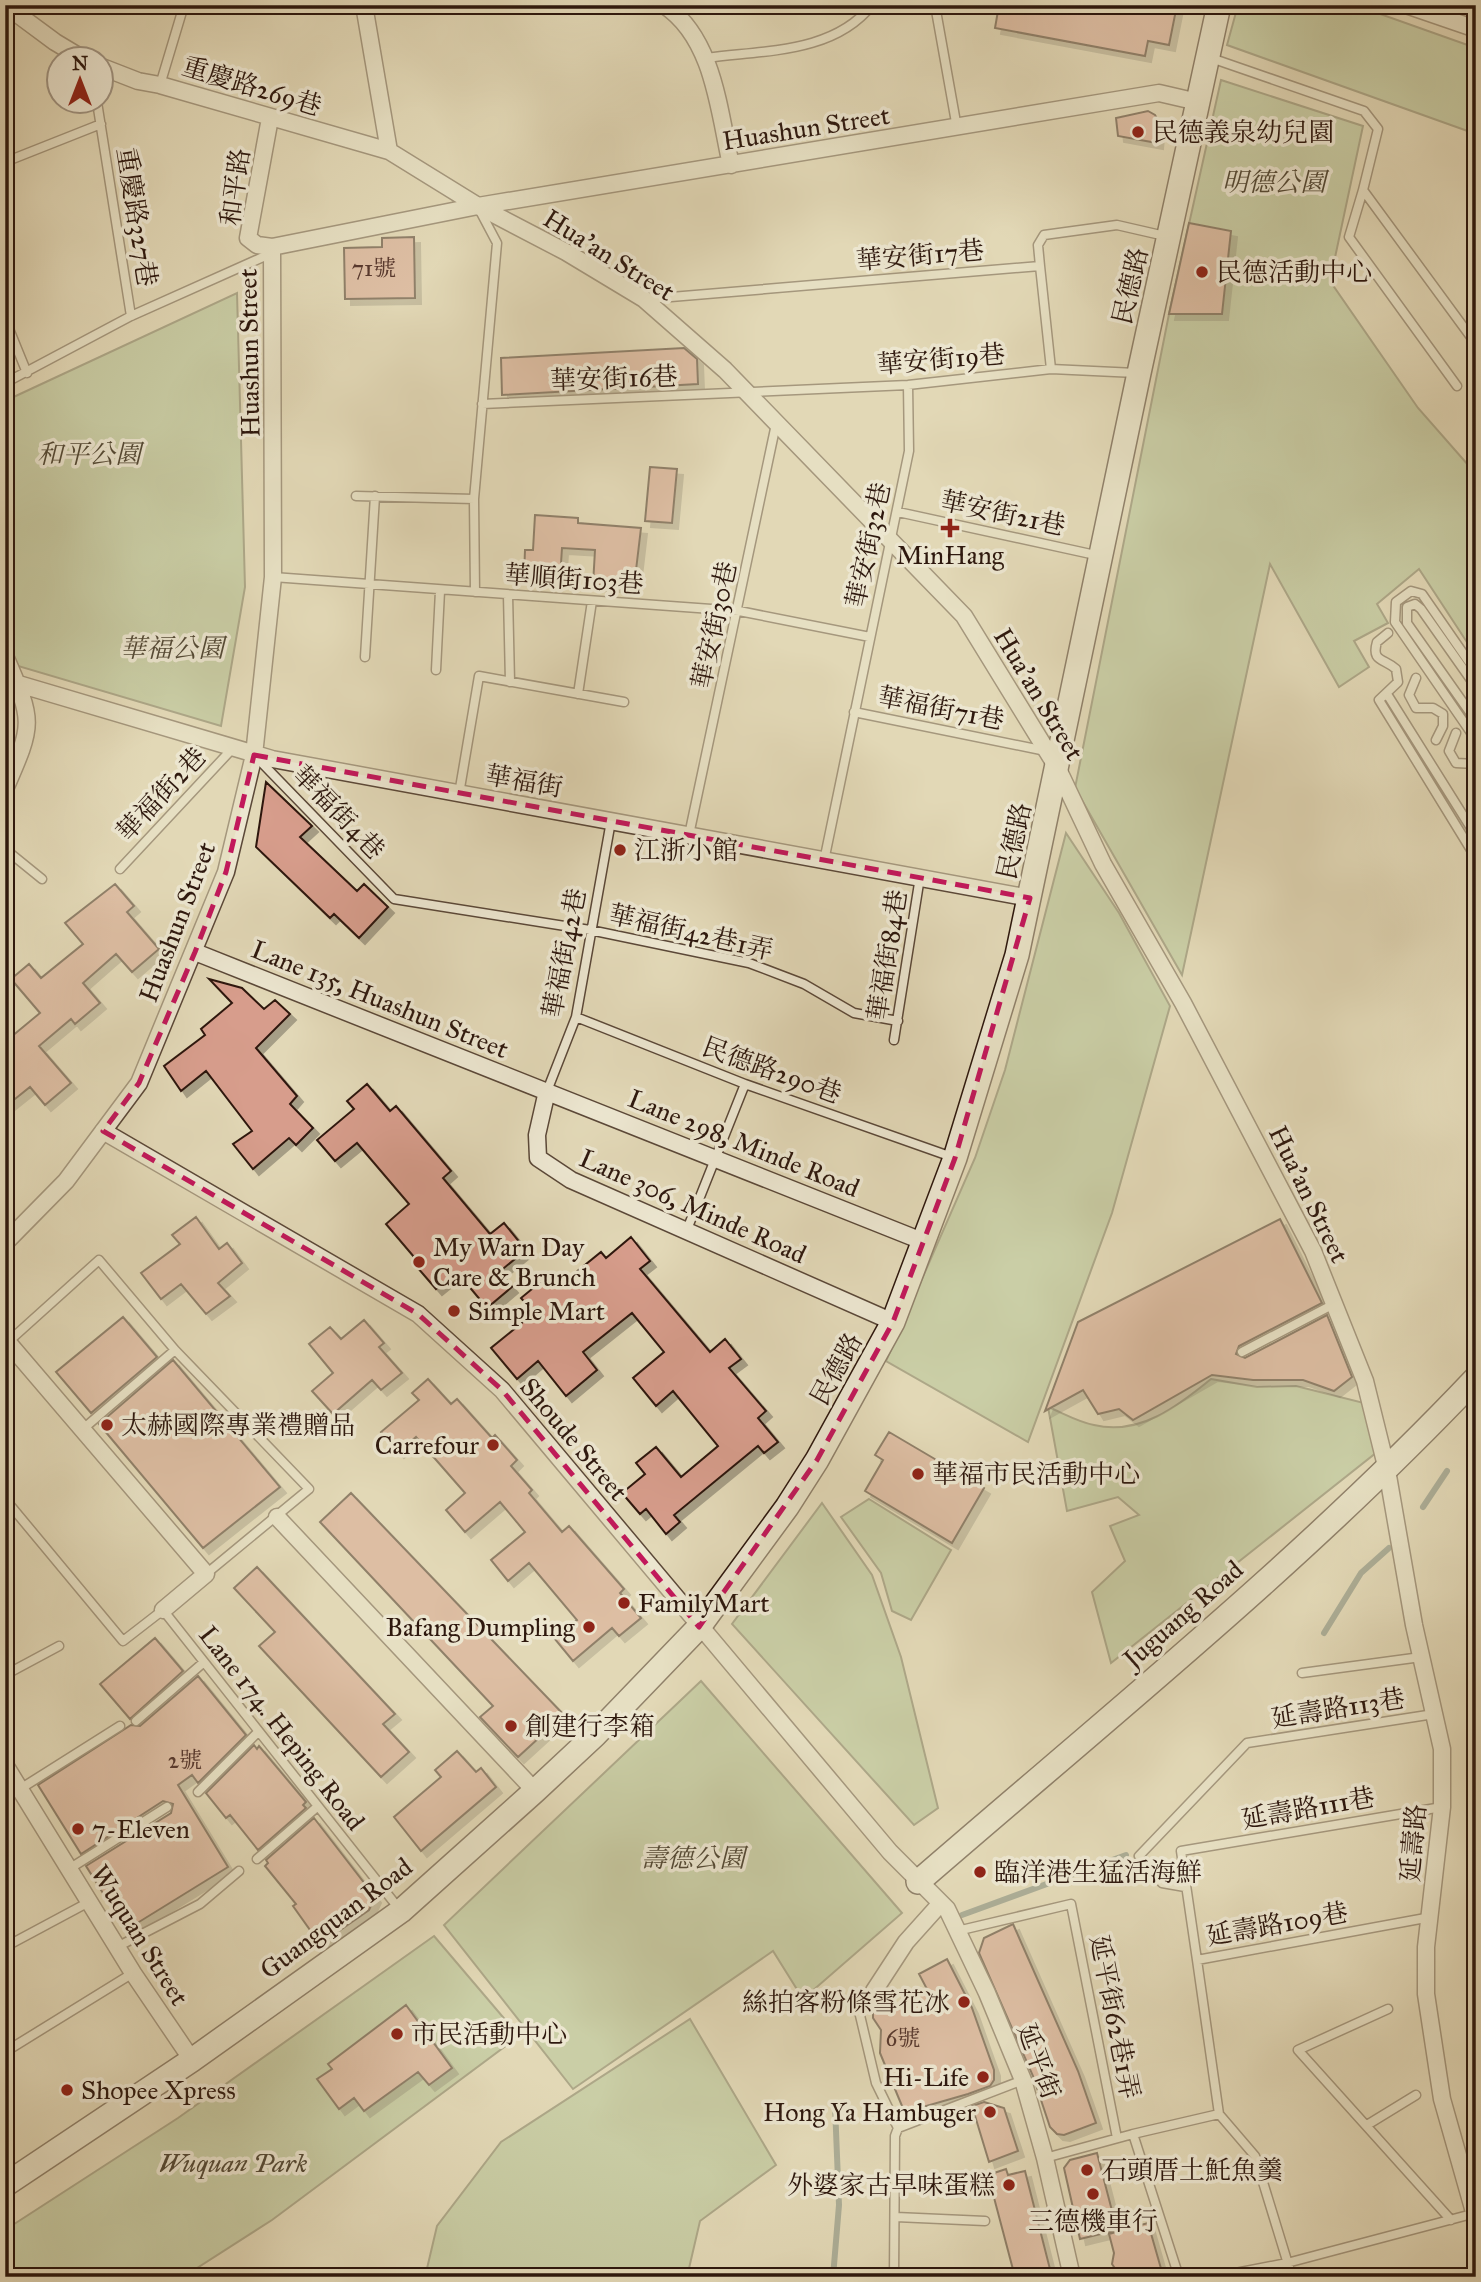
<svg xmlns="http://www.w3.org/2000/svg" width="1481" height="2282" viewBox="0 0 1481 2282" font-family="'IM FELL Great Primer','Noto Serif TC',serif">
  <defs>
    <filter id="shadow"><feDropShadow dx="6" dy="6" stdDeviation="0" flood-color="#0004"/></filter>
  </defs>
  <rect width="100%" height="100%" fill="#e2d8b7"/>
  <filter id="stains"><feTurbulence type="fractalNoise" baseFrequency=".00286" numOctaves="4"/><feColorMatrix values="0 0 0 0 .2 0 0 0 0 .09 0 0 0 0 .02 0 0 0 .5 -.17"/></filter>
  <radialGradient id="worn" r=".72"><stop offset=".6" stop-color="#630" stop-opacity="0"/><stop offset="1" stop-color="#630" stop-opacity=".3"/></radialGradient>
  <path fill="#aec092" stroke="#6e6c50" stroke-width="2" d="M1238,5H1355L1476,48V134L1227,45Z
    M1221,80L1363,126L1330,281L1418,408L1476,474V656L1419,569L1377,604L1388,623L1354,641L1369,667L1339,687L1270,564L1182,975L1075,788L1169,314Z
    M237,293L245,587L221,726L18,666L5,636V401Z
    M1066,833L1119,913L1170,1006L1112,1213L1028,1442L886,1361L975,1158L1005,1070Z
    M1211,1379L1257,1387L1296,1386L1364,1403L1377,1452L1111,1663L1092,1592L1125,1561L1110,1526L1139,1515L1118,1497L1067,1511L1048,1407C1063,1413 1078,1422 1094,1425C1140,1436 1178,1406 1211,1379Z
    M869,1499L951,1550L911,1620L892,1611L881,1573L841,1517Z
    M822,1503L872,1575L901,1657L938,1808L914,1825L732,1624Z
    M701,1681L902,1913L803,1999L773,1951L573,2089L444,1925Z
    M434,1936L519,2036L272,2220L183,2277H5V2230L178,2118Z
    M690,2019L776,2165L700,2221L687,2277H425L437,2226L501,2142Z"/>
  <g fill="none" stroke-linecap="round" stroke-linejoin="round">
    <path stroke="#6c7970" stroke-width="6" d="M1423,1507L1447,1471
      M1324,1633L1361,1573L1389,1548
      M962,1915L1126,1855
      M833,2277L839,2205L835,2106"/>
  </g>
  <path fill="#d79d8c" stroke="#2e180e" stroke-width="2" filter="url(#shadow)" d="M999,5H1177L1169,45L1148,41L1145,56L995,28Z
    M1148,111L1155,115L1159,122L1157,143L1118,136L1116,118Z
    M1189,223L1231,231L1222,314H1169Z
    M414,237L415,298L345,299L344,248L382,247V238Z
    M684,348L697,359L698,384L502,395L501,358Z
    M650,467L677,469L672,523L645,521Z
    M535,515L578,518V523L641,528L634,587L593,585L595,550L562,548L560,579L524,577L525,550H533Z
    M266,782L312,826L300,837L357,891L364,884L388,907L359,938L334,914L330,918L256,847Z
    M115,884L134,906L127,912L159,949L132,972L116,954L83,983L100,1003L75,1024L71,1019L39,1046L71,1083L45,1105L30,1087L5,1107V1042L40,1013L11,979L29,964L41,978L83,944L65,923Z
    M209,979L242,988L264,1009L275,1000L290,1014L256,1048L297,1096L290,1104L313,1128L296,1145L289,1138L253,1169L233,1144L252,1131L206,1071L181,1091L164,1066L205,1035L201,1029L232,1003Z
    M367,1084L390,1111L396,1106L451,1171L443,1178L490,1234L504,1223L526,1250L499,1272L512,1287L487,1308L457,1272L436,1289L417,1267L420,1264L386,1224L409,1204L357,1143L335,1161L317,1140L354,1109L347,1101Z
    M196,1217L219,1249L227,1243L242,1263L218,1283L230,1296L206,1314L181,1284L161,1299L141,1273L180,1244L172,1235Z
    M1280,1219L1322,1303L1239,1346L1236,1354L1245,1358L1327,1315L1352,1377L1334,1391L1303,1380H1253L1212,1375L1133,1420L1119,1409L1098,1414L1083,1390L1045,1411L1078,1322Z
    M631,1237L650,1261L640,1269L710,1352L725,1339L741,1359L729,1368L766,1411L758,1418L778,1442L764,1453L758,1446L674,1515L680,1522L666,1534L646,1509L640,1514L622,1493L645,1474L636,1463L656,1447L681,1477L718,1446L673,1391L656,1406L633,1378L664,1352L632,1313L583,1352L597,1370L566,1396L538,1361L517,1379L491,1348L534,1313L521,1298L549,1275L559,1286L601,1252L606,1258Z
    M123,1317L157,1357L91,1413L56,1372Z
    M364,1320L384,1343L379,1347L402,1373L381,1390L372,1380L333,1414L312,1391L333,1373L309,1344L330,1327L341,1339Z
    M173,1360L280,1487L203,1548L99,1424Z
    M428,1379L451,1404L457,1399L492,1438L495,1435L517,1460L511,1466L532,1490L529,1493L562,1532L569,1526L624,1589L620,1593L641,1618L619,1636L612,1628L573,1661L554,1638L577,1620L529,1563L508,1581L491,1560L525,1532L500,1502L465,1532L446,1510L465,1493L416,1437L398,1452L381,1432L419,1400L412,1393Z
    M889,1432L984,1488L952,1543L865,1491L883,1460L875,1455Z
    M351,1493L564,1715L518,1757L480,1717L493,1706L320,1522Z
    M257,1567L395,1714L383,1724L409,1752L381,1777L259,1646L275,1632L234,1588Z
    M155,1638L183,1671L130,1719L100,1684Z
    M198,1676L246,1735L198,1783L192,1775L178,1785L228,1867L126,1930L86,1866L171,1813L173,1804L163,1801L81,1854L38,1785L131,1725L140,1726Z
    M254,1745L257,1749L259,1746L306,1802L303,1805L306,1808L258,1850L230,1815L226,1818L206,1793Z
    M457,1751L476,1772L481,1768L496,1787L421,1851L394,1817L441,1777L435,1770Z
    M314,1818L375,1897L369,1910L320,1944L293,1906L296,1904L265,1866L268,1863L266,1860Z
    M1013,1924L1078,2071L1096,2123L1064,2135L1057,2134L1050,2127L1033,2076L979,1953L984,1938Z
    M947,1959L972,2008L994,2070V2080L990,2086L968,2094L909,2111L902,2106L880,2053L881,2030L873,2018V2012L878,2007H891L928,1991L919,1974Z
    M406,2005L452,2068L429,2085L418,2072L364,2111L354,2098L339,2109L317,2079L332,2069L328,2064Z
    M984,2102L1004,2108L1018,2151L989,2162L972,2106Z
    M1097,2153L1117,2230L1080,2239L1064,2168L1070,2160Z
    M1006,2169L1008,2175L1025,2171L1052,2277H1015L988,2175Z
    M1148,2223L1162,2272L1144,2277H1121L1112,2264L1114,2253L1109,2234Z"/>
  <g fill="none" stroke-linecap="round" stroke-linejoin="round">
    <defs>
      <path id="lane" d="M935,5L957,128
        M706,58C763,50 833,54 872,5
        M1211,58L1364,111L1378,129L1363,190L1476,344
        M160,85L184,5
        M97,102L131,316
        M5,162L101,124
        M1363,190L1349,237L1457,386
        M1040,266L1051,369
        M647,299L1040,266L1038,245L1044,235L1117,225L1165,236
        M5,319L27,373
        M5,383L131,316L272,253
        M482,404L908,385L1051,369L1136,373
        M356,496L474,499
        M898,512L1100,556
        M273,577L739,611L870,637
        M475,592L474,499L497,243L479,209
        M508,595L510,682
        M1388,633L1377,642C1371,662 1384,658 1396,669L1398,682L1379,700L1476,858
        M365,657L375,496
        M436,670L440,591
        M1476,672L1422,594L1411,591L1396,602L1395,622L1476,740
        M1416,678L1409,695L1416,708H1433L1443,714V726L1436,740
        M1476,687L1421,609L1415,604L1407,607V623L1476,721
        M578,694L592,601
        M1387,694L1476,836
        M854,712L1046,751
        M1456,733L1449,751L1456,763L1476,764
        M258,759L394,899L590,930L749,963L804,984L854,1013L898,1021
        M459,794L479,676L624,702
        M689,835L776,424
        M5,849L42,879
        M824,861L909,451L908,385
        M120,869L233,748
        M576,1017L745,1084L952,1157
        M894,1040L920,877
        M547,1091L576,1017L611,821
        M686,1232L745,1084
        M8,1342L99,1260L175,1350
        M1242,1352L1334,1304
        M83,1429L175,1350L309,1489L206,1574
        M5,1499L123,1641L163,1610L400,1910
        M1302,1673L1421,1657
        M5,1675L59,1646
        M136,1721L204,1662
        M20,1789L120,1726
        M198,1792L258,1732
        M257,1859L317,1807
        M69,1869L167,1807
        M1185,1887L1162,1883L1139,1856L1247,1743L1434,1714
        M1431,1917L1197,1960L1181,1851L1442,1807
        M957,1931L1071,1904L1117,2138
        M5,1947L89,1902
        M117,1947L200,1904L239,1871
        M1197,1960L1219,2114
        M874,1991L858,2007L876,2083L898,2128L895,2136L894,2277
        M1388,2009L1298,2050L1451,2220
        M5,2052L133,1973
        M1367,2125L1416,2095
        M898,2128L1023,2080
        M1133,2134L1219,2114L1255,2156L1292,2277
        M1045,2158L1133,2134L1179,2277
        M896,2217L985,2221
        M1215,2277L1287,2263L1472,2214"/>
      <path id="street" d="M5,5L55,42L85,60
        M364,5L389,151
        M664,5C714,38 719,112 731,165
        M1406,5L1476,29
        M102,67L138,81L160,85L389,151L478,206L566,252L644,299L725,370L964,616L1058,769L1103,864L1183,1003L1313,1251L1365,1381L1387,1470L1414,1625L1442,1749V1807L1426,1947V1994L1442,2099L1476,2219
        M270,118L248,238L257,245L272,247L478,206L1159,93L1198,102
        M5,656C34,722 34,723 5,789
        M5,680L272,759L1030,898
        M195,952L922,1241
        M547,1091L537,1135L538,1158L571,1180L893,1322
        M103,1131L418,1314L502,1390L890,1852L947,1909L987,1993L1023,2080L1045,2158L1072,2277
        M5,1243L66,1181L139,1083L226,872L254,755L273,577L272,247
        M5,1339L206,1574L163,1610
        M277,1517L535,1791
        M5,1765L133,1973L192,2060
        M874,1991L906,1942L941,1903"/>
      <path id="secondary" d="M918,1882C1107,1718 1304,1560 1476,1378
        M5,2185L192,2060L401,1911L535,1791L595,1735L699,1627L787,1507L817,1460L893,1322L955,1158L1017,955L1139,373L1219,5"/>
    </defs>
    <use href="#lane" stroke="#5b4838" stroke-width="11"/>
    <use href="#street" stroke="#5b4838" stroke-width="19"/>
    <use href="#secondary" stroke="#2e180e" stroke-width="26"/>
    <use href="#lane" stroke="#ece6d0" stroke-width="8"/>
    <use href="#street" stroke="#ece6d0" stroke-width="16"/>
    <use href="#secondary" stroke="#ece6d0" stroke-width="23"/>
  </g>
  <path d="M0 0H1481V2282H0ZM254,755L1030,898L955,1158L893,1322L817,1460L699,1627L502,1390L418,1314L103,1131L139,1083L195,952L226,872Z" fill="#e2d8b7" fill-opacity=".55" fill-rule="evenodd"/>
  <path fill="none" stroke="#c2185b" stroke-width="5" stroke-dasharray="14 9" stroke-linejoin="round" d="M254,755L1030,898L955,1158L893,1322L817,1460L699,1627L502,1390L418,1314L103,1131L139,1083L195,952L226,872Z"/>
  <g fill="#8f2418" stroke="#ece6d0" stroke-width="2.5">
    <circle cx="1138" cy="132" r="7"/>
    <circle cx="1202" cy="272" r="7"/>
    <path d="M946.5 517.5h7v7h7v7h-7v7h-7v-7h-7v-7h7z"/>
    <circle cx="620" cy="850" r="7"/>
    <circle cx="419" cy="1262" r="7"/>
    <circle cx="454" cy="1311" r="7"/>
    <circle cx="107" cy="1425" r="7"/>
    <circle cx="493" cy="1445" r="7"/>
    <circle cx="918" cy="1474" r="7"/>
    <circle cx="624" cy="1603" r="7"/>
    <circle cx="589" cy="1627" r="7"/>
    <circle cx="511" cy="1726" r="7"/>
    <circle cx="78" cy="1829" r="7"/>
    <circle cx="980" cy="1872" r="7"/>
    <circle cx="964" cy="2002" r="7"/>
    <circle cx="397" cy="2034" r="7"/>
    <circle cx="983" cy="2077" r="7"/>
    <circle cx="67" cy="2090" r="7"/>
    <circle cx="990" cy="2112" r="7"/>
    <circle cx="1087" cy="2170" r="7"/>
    <circle cx="1009" cy="2185" r="7"/>
    <circle cx="1093" cy="2194" r="7"/>
  </g>
  <g text-anchor="middle" dominant-baseline="central" stroke-width="7" stroke-linejoin="round" paint-order="stroke">
    <g font-size="23" fill="#58392e">
      <text x="374" y="268">71號</text>
      <text x="185" y="1760">2號</text>
      <text x="903" y="2038">6號</text>
    </g>
    <g font-size="26" fill="#2e180e" stroke="#ece6d0">
      <text transform="translate(252 86) rotate(17)">重慶路269巷</text>
      <text transform="translate(806 128) rotate(-9)">Huashun Street</text>
      <text transform="translate(235 187) rotate(-82)">和平路</text>
      <text transform="translate(137 217) rotate(81)">重慶路327巷</text>
      <text transform="translate(609 255) rotate(32)">Hua'an Street</text>
      <text transform="translate(920 255) rotate(-5)">華安街17巷</text>
      <text transform="translate(1130 286) rotate(-77)">民德路</text>
      <text transform="translate(249 353) rotate(-91)">Huashun Street</text>
      <text transform="translate(941 359) rotate(-5)">華安街19巷</text>
      <text transform="translate(614 378) rotate(-2)">華安街16巷</text>
      <text transform="translate(1003 513) rotate(12)">華安街21巷</text>
      <text transform="translate(868 545) rotate(-78)">華安街32巷</text>
      <text transform="translate(574 579) rotate(4)">華順街103巷</text>
      <text transform="translate(714 625) rotate(-78)">華安街30巷</text>
      <text transform="translate(1039 694) rotate(59)">Hua'an Street</text>
      <text transform="translate(941 708) rotate(11)">華福街71巷</text>
      <text transform="translate(524 781) rotate(10)">華福街</text>
      <text transform="translate(161 794) rotate(-47)">華福街2巷</text>
      <text transform="translate(339 812) rotate(46)">華福街4巷</text>
      <text transform="translate(1014 841) rotate(-78)">民德路</text>
      <text transform="translate(177 922) rotate(-69)">Huashun Street</text>
      <text transform="translate(691 932) rotate(13)">華福街42巷1弄</text>
      <text transform="translate(564 953) rotate(-79)">華福街42巷</text>
      <text transform="translate(887 955) rotate(-81)">華福街84巷</text>
      <text transform="translate(380 999) rotate(22)">Lane 135, Huashun Street</text>
      <text transform="translate(772 1070) rotate(20)">民德路290巷</text>
      <text transform="translate(744 1143) rotate(22)">Lane 298, Minde Road</text>
      <text transform="translate(1309 1194) rotate(64)">Hua'an Street</text>
      <text transform="translate(693 1206) rotate(24)">Lane 306, Minde Road</text>
      <text transform="translate(836 1369) rotate(-61)">民德路</text>
      <text transform="translate(574 1439) rotate(50)">Shoude Street</text>
      <text transform="translate(1183 1614) rotate(-41)">Juguang Road</text>
      <text transform="translate(1338 1708) rotate(-9)">延壽路113巷</text>
      <text transform="translate(282 1728) rotate(52)">Lane 174. Heping Road</text>
      <text transform="translate(1308 1808) rotate(-10)">延壽路111巷</text>
      <text transform="translate(1413 1843) rotate(-85)">延壽路</text>
      <text transform="translate(336 1918) rotate(-37)">Guangquan Road</text>
      <text transform="translate(1277 1924) rotate(-10)">延壽路109巷</text>
      <text transform="translate(140 1935) rotate(58)">Wuquan Street</text>
      <text transform="translate(1115 2017) rotate(79)">延平街62巷1弄</text>
      <text transform="translate(1039 2061) rotate(70)">延平街</text>
    </g>
    <g font-size="26" fill="#2e180e" stroke="#ece6d0" text-anchor="start">
      <text x="1152" y="132">民德義泉幼兒園</text>
      <text x="1216" y="272">民德活動中心</text>
      <text x="950" y="555" text-anchor="middle">MinHang</text>
      <text x="634" y="850">江浙小館</text>
      <text x="433" y="1247">My Warn Day<tspan x="433" dy="30">Care &amp; Brunch</tspan></text>
      <text x="468" y="1311">Simple Mart</text>
      <text x="121" y="1425">太赫國際專業禮贈品</text>
      <text x="479" y="1445" text-anchor="end">Carrefour</text>
      <text x="932" y="1474">華福市民活動中心</text>
      <text x="638" y="1603">FamilyMart</text>
      <text x="575" y="1627" text-anchor="end">Bafang Dumpling</text>
      <text x="525" y="1726">創建行李箱</text>
      <text x="92" y="1829">7-Eleven</text>
      <text x="994" y="1872">臨洋港生猛活海鮮</text>
      <text x="950" y="2002" text-anchor="end">絲拍客粉條雪花冰</text>
      <text x="411" y="2034">市民活動中心</text>
      <text x="969" y="2077" text-anchor="end">Hi-Life</text>
      <text x="81" y="2090">Shopee Xpress</text>
      <text x="976" y="2112" text-anchor="end">Hong Ya Hambuger</text>
      <text x="1101" y="2170">石頭厝土魠魚羹</text>
      <text x="995" y="2185" text-anchor="end">外婆家古早味蛋糕</text>
      <text x="1093" y="2221" text-anchor="middle">三德機車行</text>
    </g>
    <g font-size="26" font-style="italic" fill="#544a36" stroke="#ece6d0">
      <text x="1274" y="182">明德公園</text>
      <text x="89" y="454">和平公園</text>
      <text x="172" y="648">華福公園</text>
      <text x="693" y="1858">壽德公園</text>
      <text x="233" y="2163">Wuquan Park</text>
    </g>
  </g>
  <rect width="1481" height="2282" fill="none" stroke="#e2d8b7" stroke-width="28"/>
  <rect x="7" y="7" width="1467" height="2268" fill="none" stroke="#2e180e" stroke-width="3.5"/>
  <rect x="14" y="14" width="1453" height="2254" fill="none" stroke="#2e180e" stroke-width="2"/>
  <g transform="translate(80 80)"><circle r="33" fill="#ece6d0" stroke="#a09482" stroke-width="2"/>
  <path d="M0-5L12 26L0 18L-12 26Z" fill="#8f2418"/>
  <text y="-10" font-size="19" font-weight="bold" text-anchor="middle" fill="#2e180e">N</text>
  </g>
  <rect width="100%" height="100%" filter="url(#stains)"/>
  <rect width="100%" height="100%" fill="url(#worn)"/>
</svg>
